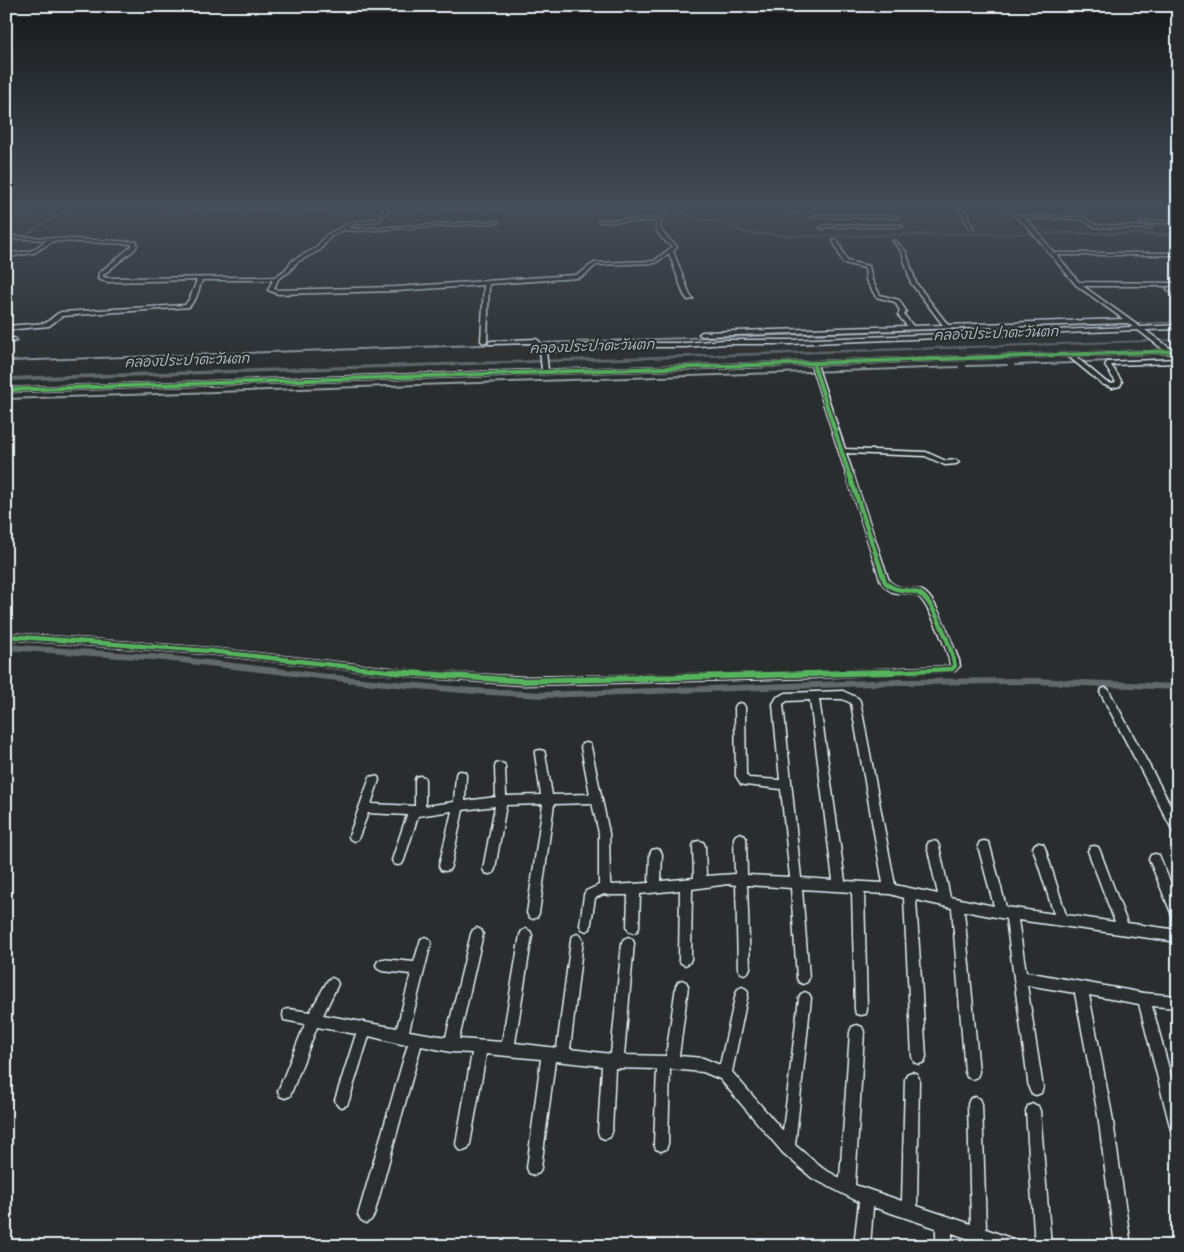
<svg xmlns="http://www.w3.org/2000/svg" width="1184" height="1252" viewBox="0 0 1184 1252" font-family="Mynerve,'Playpen Sans Thai',sans-serif">
  <rect width="100%" height="100%" fill="#2a2d2e"/>
  <filter id="ink" filterUnits="userSpaceOnUse"><feTurbulence type="fractalNoise" baseFrequency=".02" numOctaves="2"/><feDisplacementMap in="SourceGraphic" scale="10" xChannelSelector="R" yChannelSelector="G"/><feConvolveMatrix kernelMatrix="1 2 1 2 8 2 1 2 1" color-interpolation-filters="sRGB"/></filter>
  <g filter="url(#ink)">
    <g fill="none" stroke-linecap="round" stroke-linejoin="round">
      <path stroke="#989fa3" stroke-width="1" d="M1069,326L1178,322"/>
      <path stroke="#989fa3" stroke-width="2" d="M6,361L1107,324
        M1083,362L1178,359
        M1015,365L1075,363
        M967,366L1007,365
        M6,399L958,367"/>
      <path fill="#63686b" fill-rule="evenodd" d="M67,208H71L6,249V246Z
        M143,208H157L211,212L283,210L333,213L611,208H681L693,217L718,220L747,232L796,235L1072,232L1165,233L1178,234V236L1072,234L796,237L746,234L716,222L691,219L679,210L662,209L333,215L283,212L211,214Z
        M1163,208H1168L1178,212V215Z
        M1178,339V341L6,381V377Z
        M6,644L164,655L363,678L473,688L543,692L899,679L1034,678L1178,684V690L1034,684L899,685L543,698L473,694L363,684L164,661L6,650Z"/>
      <defs>
        <path id="minor" d="M27,208H32L6,222V219Z
          M385,208H389L379,221L355,224L348,228L357,229L497,221L499,222L497,223L357,231L343,230L330,237L320,250L297,262L289,272L278,279L274,289L278,290L396,287L574,275C583,274 587,266 595,263L654,261L672,247C664,240 654,233 656,221L600,222L598,221L600,220L657,219L669,208H673C670,211 667,213 664,216C652,229 670,239 677,247L673,251L690,295L693,299L688,300L684,295L669,253L655,263L596,265L585,275L578,278L489,284L487,341L484,343L481,341L484,285L396,291L278,294L268,290L273,280H202L196,298L189,307L62,316L49,326L6,330V326L46,323L57,314L61,312L185,305L190,298L197,280L107,282L98,279L99,273L132,246V244L53,241L34,253L17,255L7,260L6,257L14,253L31,251L47,240L6,238V236L137,242L136,248L103,275V277L107,278L275,277L285,270L293,260L316,248L326,235L352,222L376,219Z
          M788,208H793L799,212L795,213Z
          M959,208H963L974,229H970Z
          M1006,208H1010L1020,216L1082,217L1096,225L1152,227L1150,229L1095,227L1081,219L1024,218L1030,223L1054,253H1178V255H1057L1079,282L1178,283V289H1173L1178,292V297L1168,290L1167,289L1170,286H1083L1140,327L1178,325V329L1145,330L1171,349H1178V353H1176L1178,354V359L1169,353L1075,356L1106,382L1113,384L1116,382L1105,366L1107,362L1178,359V363L1111,365L1122,382L1120,386L1112,388L1102,384L1068,356L817,365L845,449L926,452L946,461L956,460L959,462L956,464L945,465L925,456L846,453L889,581C899,591 910,586 922,591C937,597 952,645 959,660L960,666L955,671L811,678L523,685L416,677L209,654L6,639V633L209,648L416,671L523,677L811,672L950,666C950,655 927,599 916,595C902,590 893,599 881,582L811,365L6,392V388L542,370L540,351L534,343L489,344L488,343L491,341L536,339L538,340L544,348L612,343H685L724,340H789L1133,327L1127,323L702,336L699,334L702,332L907,326L898,315L900,311L895,302L876,297L866,280L865,268L843,263L833,240L835,239L837,240L847,261L869,266L872,280L880,295L899,300L906,311L904,315L913,326L943,325L911,283L902,252L893,241L895,240L906,252L916,283L948,325L1123,319L1076,285L1026,225ZM1138,330L1164,350L548,370L546,352L612,347H685L724,344H789Z
          M813,215L896,216L898,217L896,218L811,217Z
          M1141,221H1178V223H1139Z
          M826,225H901L903,226L901,227H827L822,229L820,228Z
          M14,338L16,339V341L6,343V339Z
          M1105,688L1108,689L1178,819V835L1174,833L1100,692L1102,689Z
          M843,691L858,698L860,701L895,885L938,894L927,846L929,842L933,841L937,842L939,846L950,897L994,906L978,846L980,842L984,841L988,842L990,846L1006,907L1054,914L1033,848L1035,844L1039,843L1043,844L1045,848L1066,915L1115,922L1088,851L1090,847L1094,846L1098,847L1100,851L1127,923L1178,930V942L1018,920L1026,972L1144,993L1178,996V1008L1152,1006L1178,1102V1137L1173,1135L1171,1130L1139,1004L1089,995L1112,1115L1131,1246H1115L1098,1115L1075,993L1027,985L1043,1088L1041,1093L1036,1095L1031,1093L1029,1088L1006,919L964,911L979,1072L977,1077L972,1079L967,1077L965,1072L952,908L916,900L926,1057L924,1062L919,1064L914,1062L912,1057L904,898L890,894L864,893L867,1009L866,1014L861,1015L856,1014L855,1009L852,892L802,889L809,978L807,982L803,984L799,982L797,978L791,888L747,885L750,968L748,972L744,974L740,972L738,968L736,885L728,884L692,889L691,959L689,963L685,965L681,963L679,959L680,890L640,894L639,927L637,931L633,933L629,931L627,927L628,895H608L604,894L595,898L590,929L586,931L582,929L580,925L584,895L586,891L599,885V833L592,803L554,804L539,913L537,917L533,919L529,917L527,913L543,804L506,805L495,869L493,873L489,874L485,873L483,869L495,806L463,810L451,866L449,870L445,871L441,870L439,866L452,811L418,816L404,860L402,864L398,865L394,864L392,860L407,815L368,813L358,839L354,841L350,839L349,836L369,780L370,777L374,776L378,777L379,780L371,804L415,806V780L416,777L420,776L424,777L425,780V806L454,802L456,775L457,772L461,771L465,772L466,775L465,801L496,797L495,767L496,764L500,763L504,764L505,767L506,796L541,795L535,754L536,751L540,750L544,751L545,754L552,795L590,794L581,747L582,744L586,743L590,744L591,747L609,833L610,883L611,885L649,883L650,854L652,850L656,849L660,850L662,854L661,881L694,878L693,846L695,842L699,841L703,842L705,846L706,876L735,874L734,838L736,835L740,833L744,835L746,838L747,875L790,877L781,789L745,785L741,784L736,776L735,707L737,704L740,703L743,704L745,707L746,775L749,778L780,780L773,704L777,697L786,693ZM819,699H842L851,703L883,883L845,881ZM810,700L833,880L801,878L783,704L787,701Z
          M1155,854L1159,855L1178,901V922L1174,920L1149,859L1151,855Z
          M477,928L481,930L483,934L459,1039L502,1042L520,935L522,931L526,929L530,931L532,935L515,1043L557,1048L571,940L573,936L577,934L581,936L583,940L570,1049L611,1054L622,943L624,939L628,937L632,939L634,943L624,1055L666,1056L676,986L678,982L682,980L686,982L688,986L679,1056L703,1058L720,1065L736,993L738,989L742,987L746,989L748,993L732,1072L783,1131L799,998L801,994L805,992L809,994L811,998L795,1145L822,1168L840,1178L850,1032L852,1027L857,1025L862,1027L864,1032L855,1185L902,1201L905,1079L907,1074L912,1072L917,1074L919,1079L917,1206L971,1224L968,1104L970,1099L975,1097L980,1099L982,1104L986,1229L1018,1241L1021,1246H989L952,1233V1246H936V1228L873,1207L870,1246H854L859,1202L812,1178L783,1153L720,1079L703,1072L670,1069L668,1144L666,1149L661,1151L656,1149L654,1144L657,1069L615,1068L612,1132L610,1137L605,1139L600,1137L598,1132L602,1066L555,1061L541,1168L539,1173L534,1175L529,1173L527,1168L541,1059L486,1054L470,1144L468,1149L463,1151L458,1149L456,1144L472,1053L451,1052L421,1046L374,1215L371,1220L366,1223L361,1220L358,1215L408,1044H401L369,1036L349,1100L347,1105L342,1107L337,1105L335,1100L356,1034L317,1027L290,1096L285,1098L280,1096L278,1091L305,1024L284,1020L283,1015L284,1010L289,1009L310,1012L328,980L332,978L336,980L338,984L323,1015L397,1028L411,974L382,971L378,969L376,965L378,961L382,959L414,962L421,939L425,937L429,939L431,943L409,1031L446,1037L471,934L473,930Z
          M1033,1104L1038,1106L1040,1111L1051,1246H1035L1026,1111L1028,1106Z"/>
      </defs>
      <use href="#minor" stroke="#e8f1f8" stroke-width="3"/>
      <use href="#minor" fill="#2a2d2e" fill-rule="evenodd"/>
      <defs>
        <path id="cycleway-far2" d="M813,363L850,477
          M6,390L1178,351"/>
        <path id="cycleway-far1" d="M850,476L885,582C895,593 905,588 918,593C933,598 952,650 955,666L952,669L864,673
          M6,636L209,651L405,673"/>
        <path id="cycleway" d="M394,672L523,681L893,672"/>
      </defs>
      <use href="#cycleway-far2" stroke="#2a2d2e" stroke-width="6"/>
      <use href="#cycleway-far1" stroke="#2a2d2e" stroke-width="8"/>
      <use href="#cycleway" stroke="#2a2d2e" stroke-width="9"/>
      <use href="#cycleway-far2" stroke="#56b35d" stroke-width="4"/>
      <use href="#cycleway-far1" stroke="#56b35d" stroke-width="4.5"/>
      <use href="#cycleway" stroke="#56b35d" stroke-width="6"/>
    </g>
  </g>
  <linearGradient id="sky" x2="0" y2="1"><stop stop-color="#171919"/><stop offset="0.54" stop-color="#444c57"/><stop offset="1" stop-color="#444c57" stop-opacity="0"/></linearGradient>
  <rect width="1184" height="383" fill="url(#sky)"/>
  <g text-anchor="middle" dominant-baseline="central" stroke-width="4.5" stroke-linejoin="round" paint-order="stroke">
    <g font-size="14" font-style="italic" fill="#acb3b9" stroke="#2a2d2e">
      <text transform="translate(996 334) rotate(-2)">คลองประปาตะวันตก</text>
      <text transform="translate(592 347) rotate(-2)">คลองประปาตะวันตก</text>
      <text transform="translate(187 361) rotate(-2)">คลองประปาตะวันตก</text>
    </g>
  </g>
  <rect width="1184" height="1252" fill="none" stroke="#2a2d2e" stroke-width="25"/>
  <rect x="12" y="12" width="1159" height="1227" fill="none" stroke="#e8f1f8" stroke-width="2" filter="url(#ink)"/>
</svg>
